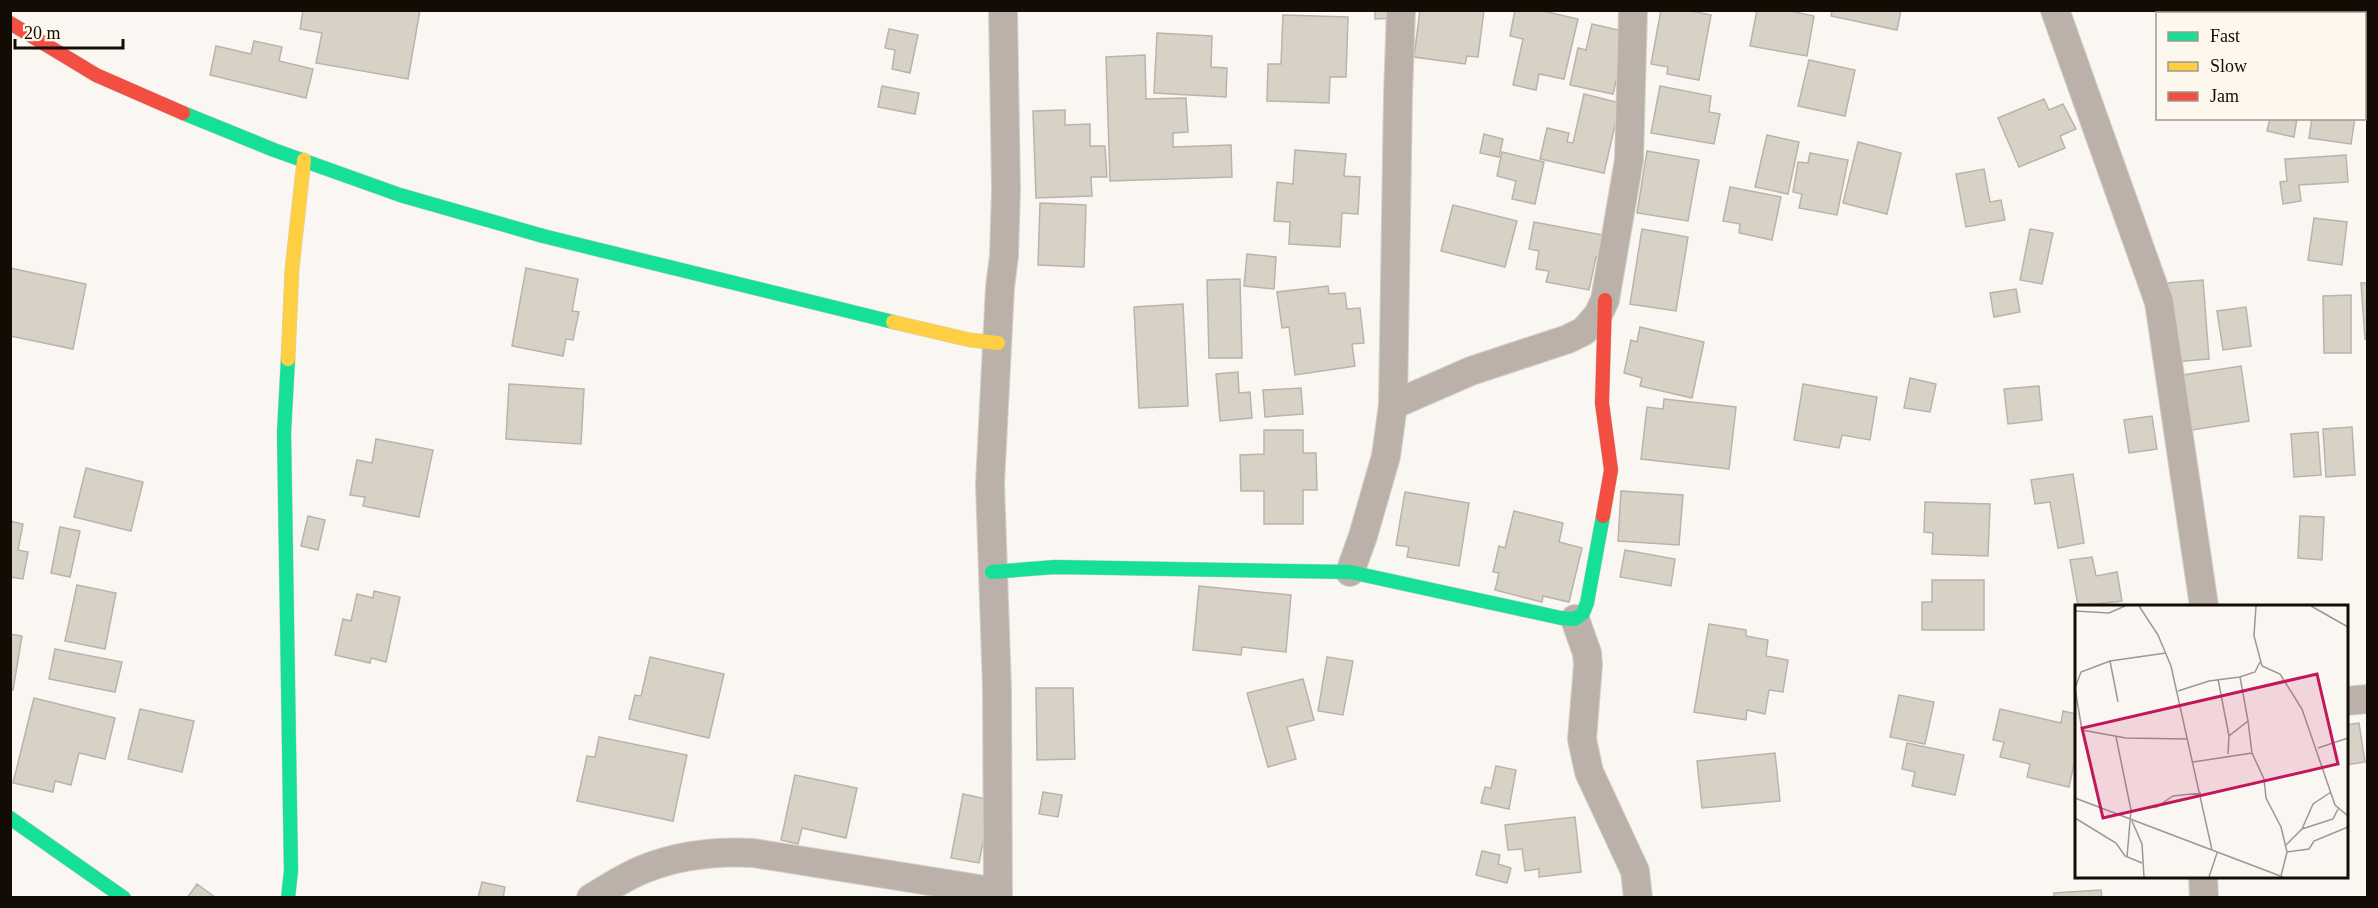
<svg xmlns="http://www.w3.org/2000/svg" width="2378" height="908" viewBox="0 0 2378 908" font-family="'Times New Roman',serif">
  <rect width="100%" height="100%" fill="#faf6f1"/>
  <path fill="#d8d1c5" stroke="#b9b3ad" stroke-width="1.5" d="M303,10H420L408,79L316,63L322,33L300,29Z
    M1375,10H1397L1398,18L1375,19Z
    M1420,10H1484L1478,57L1467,56L1465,64L1414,57Z
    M1515,10H1539L1578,19L1564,79L1539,74L1536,90L1513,85L1523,39L1510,36Z
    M1661,10H1686L1711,15L1699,80L1667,74L1668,67L1651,64Z
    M1757,10H1785L1814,16L1807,56L1750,46Z
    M1832,10H1901L1897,30L1831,16Z
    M1283,15L1348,17L1346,77H1330L1329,103L1267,101L1268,64H1281Z
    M1592,24L1627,32L1613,94L1570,85L1578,48L1586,50Z
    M889,29L918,35L910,73L892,69L895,50L885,48Z
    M1157,33L1212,36L1211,67L1227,68L1226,97L1154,93Z
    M254,41L282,47L279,61L313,69L306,98L210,75L216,46L251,54Z
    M1145,55L1146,99L1186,98L1188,132L1173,133V147L1231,145L1232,177L1110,181L1106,57Z
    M1809,60L1855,70L1845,116L1798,106Z
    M882,86L919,93L915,114L878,107Z
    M1660,86L1711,96L1709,112L1720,114L1714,144L1651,133Z
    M1584,94L1620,103L1604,173L1540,159L1547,128L1569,133L1567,142L1573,143Z
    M2044,99L2049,110L2063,104L2076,129L2060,136L2065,148L2019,167L1998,118Z
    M1065,110V125L1090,124V146H1105L1107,177H1091L1092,196L1036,198L1033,111Z
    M2270,118H2297L2294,137L2267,131Z
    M2312,118H2355L2351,144L2309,138Z
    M1484,134L1503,139L1499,157L1480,153Z
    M1767,135L1799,142L1788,194L1755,187Z
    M1858,142L1901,153L1887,214L1843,203Z
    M1295,150L1346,154L1344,176L1360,177L1358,214L1342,213L1340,247L1289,244L1290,222L1274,221L1277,182L1293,184Z
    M1647,151L1699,160L1688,221L1637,213Z
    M1502,152L1544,162L1535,204L1512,199L1516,181L1497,176Z
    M1810,153L1848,160L1837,215L1799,208L1802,194L1793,192L1798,162L1808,163Z
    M2346,155L2348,182L2299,185L2301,201L2283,204L2280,182L2287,181L2285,159Z
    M1984,169L1990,202L2001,200L2005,220L1966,227L1956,174Z
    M1730,187L1781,197L1772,240L1739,233L1740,224L1723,221Z
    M1040,203L1086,205L1084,267L1038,265Z
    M1453,205L1517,221L1505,267L1441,251Z
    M2314,218L2347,222L2342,265L2308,260Z
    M1534,222L1608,236L1603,259L1596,257L1589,290L1546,282L1549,271L1536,269L1539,251L1529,249Z
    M1642,229L1688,237L1676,311L1630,304Z
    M2030,229L2053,233L2042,284L2020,280Z
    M1247,254L1276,257L1274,289L1244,286Z
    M10,268L86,284L73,349L10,336Z
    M526,268L578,279L572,311L579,312L573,340L566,339L563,356L512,346Z
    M1240,279L1242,358H1209L1207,280Z
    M2203,280L2209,359L2173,362L2167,283Z
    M2361,283H2368V339H2365Z
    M1328,286L1329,294L1345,293L1347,309L1360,308L1364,343L1352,344L1355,366L1295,375L1289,327L1282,328L1277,292Z
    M2016,289L2020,312L1994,317L1990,293Z
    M2351,295V353H2324L2323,296Z
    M1183,304L1188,406L1139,408L1134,307Z
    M2246,307L2251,346L2223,350L2217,311Z
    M1640,327L1704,342L1692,398L1640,386L1642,378L1624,373L1631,340L1637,342Z
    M2241,366L2249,421L2192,430L2183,375Z
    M1238,372L1239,393L1250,392L1252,418L1220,421L1216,374Z
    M1910,378L1936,384L1930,412L1904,408Z
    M509,384L584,389L581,444L506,439Z
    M1803,384L1877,397L1870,440L1842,435L1839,448L1794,440Z
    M2039,386L2042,420L2008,424L2004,389Z
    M1301,388L1303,414L1265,417L1263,390Z
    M1664,399L1736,407L1729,469L1641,459L1647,407L1663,409Z
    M2152,416L2157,449L2129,453L2124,420Z
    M2352,427L2355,475L2326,477L2323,429Z
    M1264,430H1303V453H1316L1317,490H1303V524H1264V491H1241L1240,455L1264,454Z
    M2318,432L2321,475L2294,477L2291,434Z
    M376,439L433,450L419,517L363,506L365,497L350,495L357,460L372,463Z
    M86,468L143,482L131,531L74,517Z
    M2073,474L2084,543L2058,548L2050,502L2035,504L2031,480Z
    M1621,491L1683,495L1679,545L1618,541Z
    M1405,492L1469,503L1459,566L1407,557L1409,547L1396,545Z
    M1925,502L1990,504L1988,556L1932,554L1933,533L1924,532Z
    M1514,511L1563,523L1559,542L1582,548L1569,602L1543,596L1542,602L1495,590L1499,573L1493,572L1499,546L1505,548Z
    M308,516L325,520L318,550L301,546Z
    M2300,516L2324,517L2322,560L2298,558Z
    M10,521L23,524L18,550L28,552L23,579L10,577Z
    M60,527L80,531L70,577L51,573Z
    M1625,550L1675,559L1671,586L1620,577Z
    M2092,557L2096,576L2117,572L2122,601L2078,606L2070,560Z
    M1932,580H1984V630H1922V602H1932Z
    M77,585L116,593L105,649L65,641Z
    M1199,586L1291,595L1286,652L1242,647L1241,655L1193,650Z
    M374,591L400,597L386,662L371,658L370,663L335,655L343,619L351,621L357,594L373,598Z
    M1709,624L1746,630V636L1768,640L1766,656L1788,660L1783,692L1769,690L1765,714L1747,710L1746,720L1694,712Z
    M10,634L22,636L13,690H10Z
    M55,649L122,662L115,692L49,679Z
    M650,657L724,674L709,738L629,719L635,695L641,696Z
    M1327,657L1353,661L1343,715L1318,711Z
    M1303,679L1314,720L1287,727L1296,759L1268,767L1247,693Z
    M1036,688H1073L1075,759L1037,760Z
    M1899,695L1934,702L1925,744L1890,737Z
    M34,698L115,718L105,759L79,753L71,785L55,781L53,792L13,783Z
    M140,709L194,721L182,772L128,759Z
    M2000,709L2061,723L2063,711L2076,714V755L2069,787L2027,777L2030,764L2000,757L2004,742L1993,740Z
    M2359,723L2365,762L2346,765V725Z
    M599,737L687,755L673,821L577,801L587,756L595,757Z
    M1907,743L1964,755L1955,795L1912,786L1915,772L1902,769Z
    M1775,753L1780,801L1702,808L1697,761Z
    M1496,766L1516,770L1509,809L1481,803L1485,787L1491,788Z
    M795,775L857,788L846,838L802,828L798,844L781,840Z
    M1043,792L1062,795L1058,817L1039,814Z
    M963,794L991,800L979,863L951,858Z
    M1575,817L1581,872L1539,877V869L1525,871L1522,849L1508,850L1505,825Z
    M1482,851L1500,855L1498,864L1511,868L1507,883L1476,875Z
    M482,882L505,887L503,898H478Z
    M197,884L216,898H187Z
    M2101,890L2102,898H2054V893Z"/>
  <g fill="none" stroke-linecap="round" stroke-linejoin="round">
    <defs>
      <path id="street" d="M2055,10L2159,302L2204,606
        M1393,405L1398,95L1401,10
        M1350,572L1363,536L1386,456L1393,405L1471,371L1568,339L1584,331L1598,315L1605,300L1629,160L1633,10
        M1575,619L1587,653L1588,665L1582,739L1589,772L1635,871L1638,898
        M2346,701L2368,699
        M2203,876L2204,898
        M591,898C608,888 626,876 644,869C679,855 715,851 753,853L998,892
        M998,898L997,689L990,484L1000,287L1004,256L1006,190L1003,10"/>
      <path id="fast" d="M183,113L274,150L400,195L543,236L893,322
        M288,359L284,432L291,871L288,898
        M992,572L1055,567L1350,572L1561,618L1575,619L1583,613L1587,603L1603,516
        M10,818L124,898"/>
      <path id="slow" d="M893,322L970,340L998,343
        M288,359L292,269L304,160"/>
      <path id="jam" d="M10,23L96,75L183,113
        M1603,516L1611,470L1602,403L1605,300"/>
    </defs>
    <use href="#street" stroke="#d4d1cc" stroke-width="30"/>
    <use href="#fast" stroke="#d4d1cc" stroke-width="15"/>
    <use href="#slow" stroke="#d4d1cc" stroke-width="15"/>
    <use href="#jam" stroke="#d4d1cc" stroke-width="15"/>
    <use href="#street" stroke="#bcb1a9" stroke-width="28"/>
    <use href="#fast" stroke="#16e098" stroke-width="14"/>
    <use href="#slow" stroke="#ffcf43" stroke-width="14"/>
    <use href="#jam" stroke="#f24e42" stroke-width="14"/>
  </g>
  <g transform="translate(2075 605)">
    <rect width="273" height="273" fill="#faf6f1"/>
    <path fill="none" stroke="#9d9893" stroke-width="1.5" d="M64,1L83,30L96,61L137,245M181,1L179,31L187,61L205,69L227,104L260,200L273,211M236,1L273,22M0,6L34,8L50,1M91,48L35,56L6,67L0,83L7,125L51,133L113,134M35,56L43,97M143,74L154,131M103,86L134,76L165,72L180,67L185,57M41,132L56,205L52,252M243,143L273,133M177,148L189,174L191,193L206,222L212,247L234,244L239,236L273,222M153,149L154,131L173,116L165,72M118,157L177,148L173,116M0,193L208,272M80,203L98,191L126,188M0,213L41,238L50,251L67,258M57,216L67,239L69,272M227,224L238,199L256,187M211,240L227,224L258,214L263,204M206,271L212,247M134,272L142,248"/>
    <path fill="#c2185b" fill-opacity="0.15" stroke="#c2185b" stroke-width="3" d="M242,69L263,159L28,213L7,123Z"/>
    <rect width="273" height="273" fill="none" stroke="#120c05" stroke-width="3"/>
  </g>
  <rect width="2378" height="908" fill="none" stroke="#120c05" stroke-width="24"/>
  <rect x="2156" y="12" width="210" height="108" fill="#fef7ed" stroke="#a09990" stroke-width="1.5"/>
  <rect x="2168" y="32" width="30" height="9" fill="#16e098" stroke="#a09990" stroke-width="1.5"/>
  <text x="2210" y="42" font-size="18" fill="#120c05">Fast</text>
  <rect x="2168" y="62" width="30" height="9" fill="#ffcf43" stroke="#a09990" stroke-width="1.5"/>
  <text x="2210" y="72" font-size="18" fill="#120c05">Slow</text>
  <rect x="2168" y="92" width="30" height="9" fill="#f24e42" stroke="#a09990" stroke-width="1.5"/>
  <text x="2210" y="102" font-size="18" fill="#120c05">Jam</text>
  <path d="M15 39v9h108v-9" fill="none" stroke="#120c05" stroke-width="3"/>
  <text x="24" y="39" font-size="18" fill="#120c05" stroke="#fef7ed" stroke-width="4.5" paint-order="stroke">20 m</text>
</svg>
